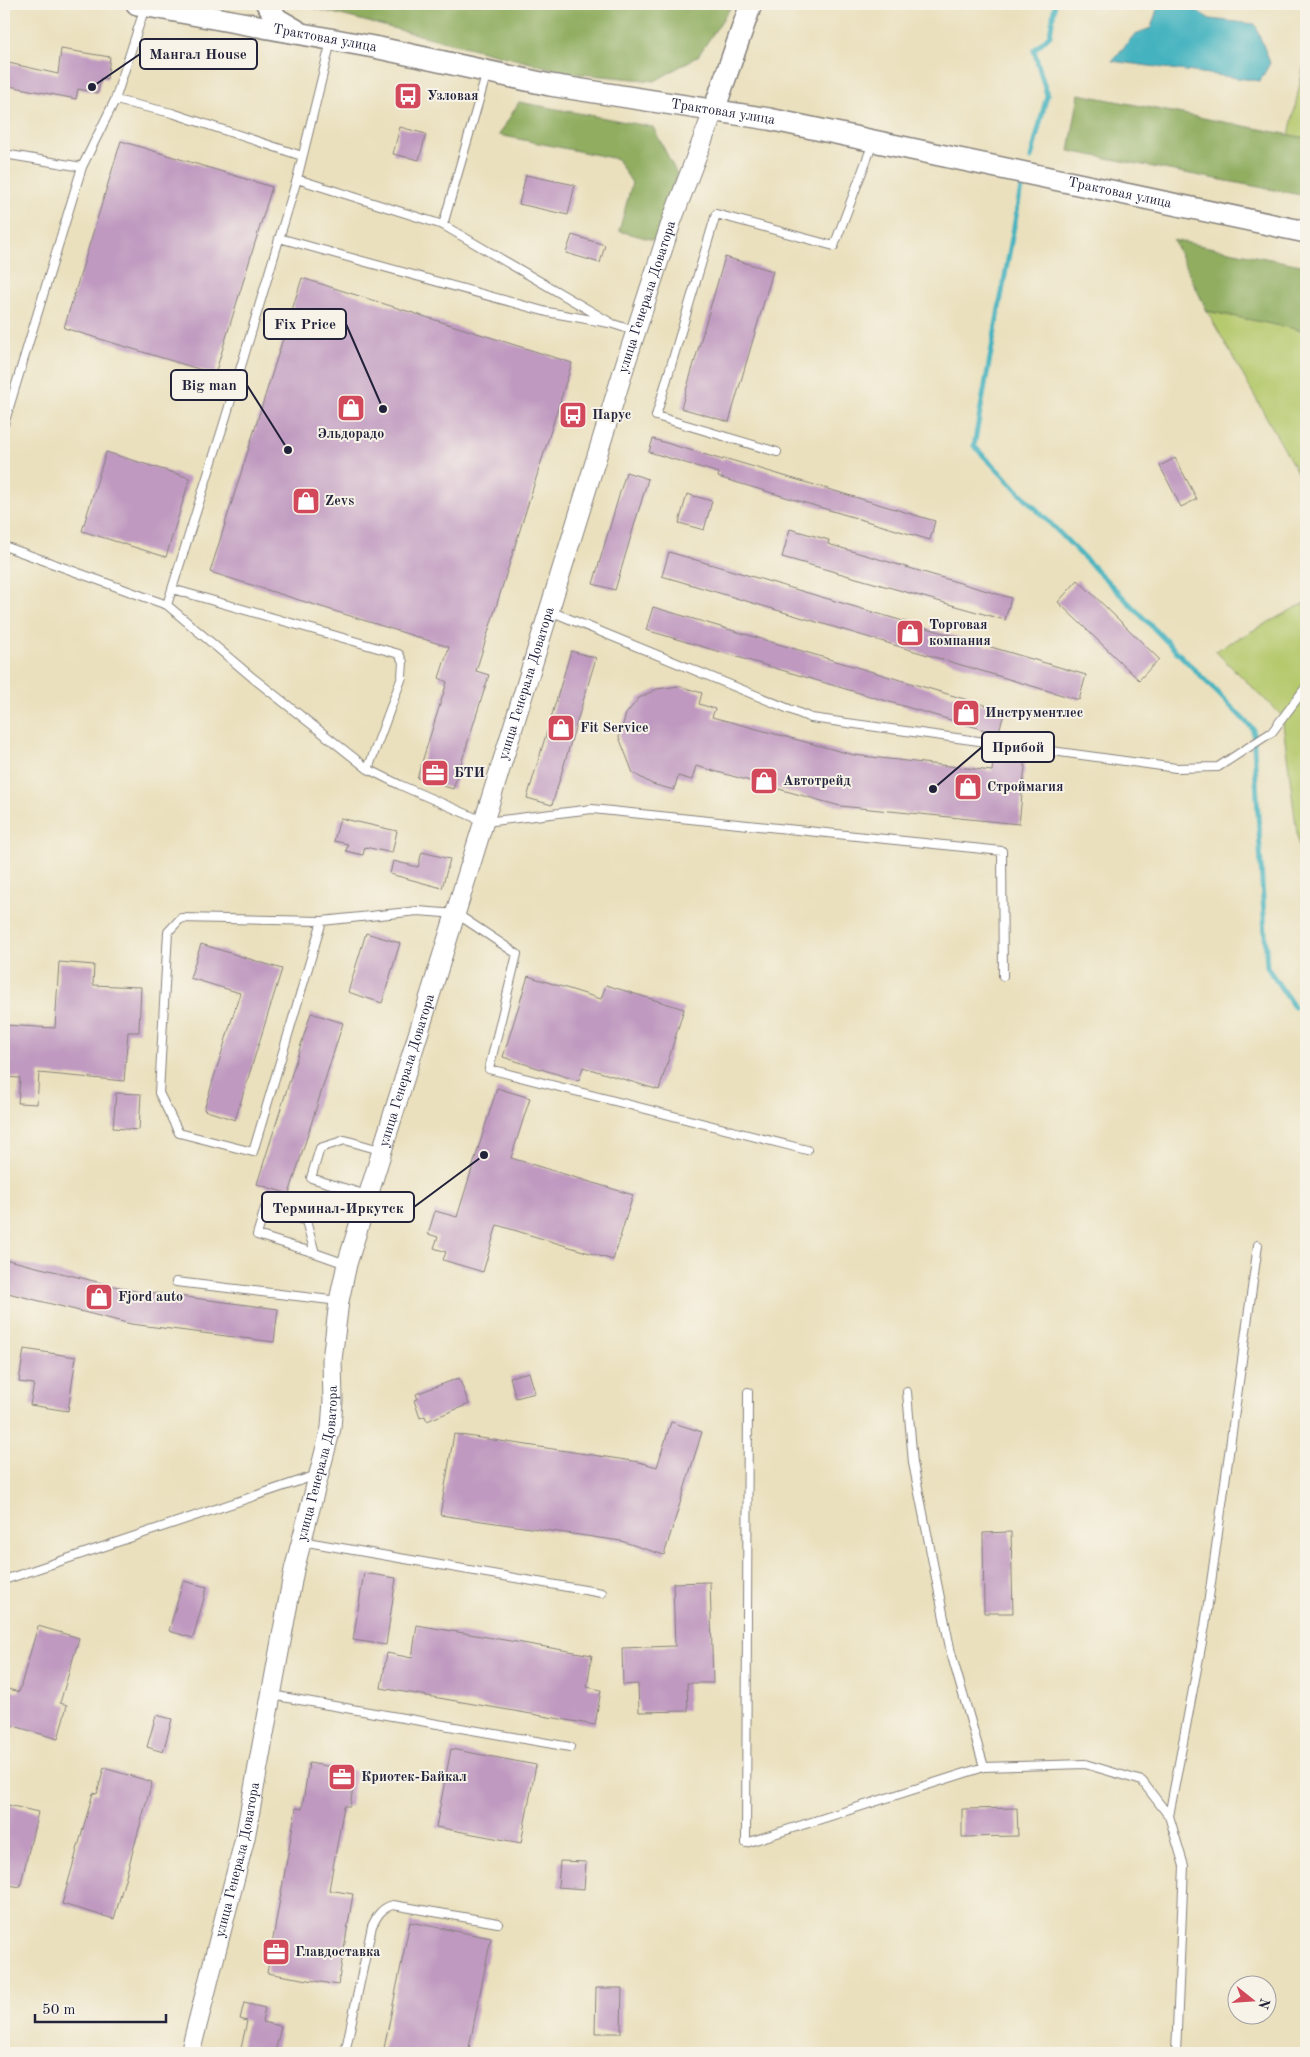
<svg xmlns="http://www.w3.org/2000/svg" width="1310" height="2057" viewBox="0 0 1310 2057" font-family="'Old Standard TT',serif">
  <rect width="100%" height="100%" fill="#f7f3e8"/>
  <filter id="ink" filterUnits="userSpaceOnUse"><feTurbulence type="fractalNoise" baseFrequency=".02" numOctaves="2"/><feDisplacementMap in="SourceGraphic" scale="10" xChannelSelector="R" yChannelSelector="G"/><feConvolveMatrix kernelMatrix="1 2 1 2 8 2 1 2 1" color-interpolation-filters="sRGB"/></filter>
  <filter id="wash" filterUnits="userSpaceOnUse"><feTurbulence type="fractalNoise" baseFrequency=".0096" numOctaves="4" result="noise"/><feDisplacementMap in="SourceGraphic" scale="20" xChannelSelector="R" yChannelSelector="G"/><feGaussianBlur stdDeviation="1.12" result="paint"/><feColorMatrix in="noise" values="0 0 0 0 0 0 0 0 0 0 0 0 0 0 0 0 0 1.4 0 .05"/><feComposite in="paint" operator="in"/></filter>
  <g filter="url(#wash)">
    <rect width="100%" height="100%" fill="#eae0bd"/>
    <path fill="#b5c96d" stroke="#6c7654" d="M1306,55V138L1289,135Z
      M1207,311L1306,331V488Z
      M1306,602V904L1282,716L1215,651Z"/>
    <path fill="#90ad60" stroke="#59684e" d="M297,4H733L698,56L655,81L570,73Z
      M1079,94L1306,138V196L1069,151Z
      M519,102L653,127L677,174L657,241L619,231L632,183L617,159L499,135Z
      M1173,240L1306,266V331L1207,311Z"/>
    <path fill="#44b3bf" stroke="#336a7d" d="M1186,4L1210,19L1255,24L1270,63L1260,81L1112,61L1135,34L1151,28L1158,6Z"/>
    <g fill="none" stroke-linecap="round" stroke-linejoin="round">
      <path stroke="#44b3bf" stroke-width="5" d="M1031,158L1047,95L1034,50L1050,35L1055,4
        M1021,188L974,446L1253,729L1267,967L1294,1007"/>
    </g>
    <g id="blocks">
      <path fill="#bf99c0" d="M61,49L110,57L107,79L101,78L98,93L78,89L76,99L4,85V62L58,74Z
        M400,127L426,134L419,160L393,154Z
        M121,141L272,187L215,374L64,328Z
        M526,175L575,185L568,215L519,204Z
        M572,235L605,245L600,263L566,253Z
        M725,257L773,271L729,422L681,408Z
        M302,278L572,363L476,671L489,675L453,789L417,778L447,682L439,678L449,647L210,572Z
        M653,439L723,460L724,458L935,521L930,540L718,477L719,473L649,452Z
        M106,452L190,478L166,557L82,531Z
        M1175,458L1197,499L1181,507L1160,466Z
        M626,472L648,479L615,590L593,584Z
        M687,494L712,501L704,530L679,523Z
        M790,529L829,540L828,544L1011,598L1005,620L782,557Z
        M669,552L1086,675L1079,700L662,576Z
        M1078,580L1159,659L1139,680L1058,602Z
        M653,607L1005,711L998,734L646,630Z
        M571,651L596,658L552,805L527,798Z
        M679,686L702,693L699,704L715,709L712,717L854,755L992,771L994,754L1026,757L1019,824L840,806L696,766L692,780L678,776L674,790L652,784L633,773L619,737L626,714L639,698L657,689Z
        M340,818L397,831L392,853L365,847L363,855L346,851L348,844L334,841Z
        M422,852L450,859L442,888L390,874L393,861L418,867Z
        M366,933L400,943L382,1003L348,992Z
        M201,944L282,969L235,1120L204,1110L240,993L190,978Z
        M59,962L94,965L93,985L141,987L139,1032H128L124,1081L39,1073L37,1104L18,1103L20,1078L4,1077V1025L55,1028Z
        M528,976L601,999L606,985L684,1009L659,1090L583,1067L579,1081L503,1057Z
        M311,1013L343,1023L289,1194L257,1184Z
        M497,1088L530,1098L511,1158L633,1195L613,1260L497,1225L483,1272L443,1260L446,1252L434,1248L438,1237L428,1234L435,1211L457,1217Z
        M116,1093L141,1094L139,1130L113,1128Z
        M4,1259L147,1294V1292L278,1309L274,1342L131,1324L4,1292Z
        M24,1349L76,1357L68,1411L30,1405L34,1384L19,1382Z
        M529,1372L535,1393L516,1398L510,1377Z
        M459,1378L469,1404L427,1421L425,1416L420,1418L414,1400L418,1399L416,1394Z
        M671,1422L702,1432L664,1555L621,1541L440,1515L454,1434L639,1462L657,1467Z
        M1011,1532L1013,1613H984L983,1533Z
        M364,1573L396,1578L386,1645L353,1640Z
        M183,1581L207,1587L193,1638L169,1631Z
        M710,1582L713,1683H687L688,1711L639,1712L638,1684L623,1685L622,1648L675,1646L673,1583Z
        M417,1625L592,1655L587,1687L601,1690L595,1725L381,1688L387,1653L412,1658Z
        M38,1626L79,1638L60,1703L67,1705L58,1739L4,1723V1688L19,1692Z
        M156,1715L172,1719L163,1752L147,1747Z
        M451,1749L536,1765L521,1843L436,1827Z
        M309,1763L356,1771L350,1806H344L329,1890L353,1894L338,1985L267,1973L296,1808L302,1809Z
        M104,1768L152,1782L114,1919L62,1904L93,1793L97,1794Z
        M4,1804L38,1812L20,1887L4,1884Z
        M1017,1808L1018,1836L962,1837V1809Z
        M560,1861L586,1862L584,1889L558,1887Z
        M410,1922L491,1938L468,2053H383Z
        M596,1988H622L621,2033H595Z
        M244,2003L265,2008L262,2022L281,2026L275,2053H240L247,2021L240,2019Z"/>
    </g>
  </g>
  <g filter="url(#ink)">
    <use href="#blocks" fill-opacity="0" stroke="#86817c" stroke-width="1"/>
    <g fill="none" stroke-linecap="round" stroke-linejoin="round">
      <defs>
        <path id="service" d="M115,100L172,113L302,156
          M4,154L82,167
          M297,179L443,225L613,324L635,331
          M443,225L487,72
          M279,238L547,312L609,323
          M4,424L82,167L115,100L145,7
          M777,452L656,416L716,214L834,246L873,143
          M4,546L167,605L253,678L368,769L400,785L485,822L592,809L1002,851L1003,976
          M172,589L399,654L403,662L402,677L368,769
          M167,605L225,420L297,179L331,41
          M550,611L811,718L1176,768L1218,767L1272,732L1306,687
          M322,921L253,1152L179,1133L159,1093L168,932L181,918L322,921L418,911L457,914L517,954L489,1069L807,1150
          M367,1195L311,1178L320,1148L345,1140L383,1151
          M315,1253L257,1235L265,1208L306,1221L315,1253L346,1264
          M176,1282L339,1301
          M748,1392L746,1843L984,1767L1085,1764L1142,1781L1169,1816L1184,1866L1176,2053
          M907,1392L913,1463L951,1653L984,1767
          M301,1541L602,1593
          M4,1580L317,1475
          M271,1695L570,1747
          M1169,1816L1205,1626L1258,1245
          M345,2053L372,1926C377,1916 381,1908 393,1905L498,1923"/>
        <g id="tertiary">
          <path id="s1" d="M190,2053L245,1838L294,1570L331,1428L333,1401L332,1360L339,1301L347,1264L626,362L672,220L714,110"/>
        </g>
        <g id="secondary">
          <path id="s2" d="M137,4L379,48L550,85L769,119L1306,232"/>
          <path d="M267,4L277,19L296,30"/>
          <path d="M714,110L751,4"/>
        </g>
      </defs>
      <use href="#service" stroke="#86817c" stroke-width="10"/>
      <use href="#tertiary" stroke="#86817c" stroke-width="21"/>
      <use href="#secondary" stroke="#86817c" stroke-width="24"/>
      <path stroke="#86817c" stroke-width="3" stroke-dasharray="4 4" stroke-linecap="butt" d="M330,8L331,4"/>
      <use href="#service" stroke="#fff" stroke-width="8"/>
      <use href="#tertiary" stroke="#fff" stroke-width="19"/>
      <use href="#secondary" stroke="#fff" stroke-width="21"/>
    </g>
  </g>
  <defs>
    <symbol id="bus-square" viewBox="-11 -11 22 22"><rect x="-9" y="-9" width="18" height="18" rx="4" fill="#d1495b" stroke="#f7f3e8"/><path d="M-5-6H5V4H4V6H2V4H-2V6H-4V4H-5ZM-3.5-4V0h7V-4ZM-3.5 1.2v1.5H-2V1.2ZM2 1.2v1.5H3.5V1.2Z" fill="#fff"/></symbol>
    <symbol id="shop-square" viewBox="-11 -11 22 22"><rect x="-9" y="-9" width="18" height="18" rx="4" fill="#d1495b" stroke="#f7f3e8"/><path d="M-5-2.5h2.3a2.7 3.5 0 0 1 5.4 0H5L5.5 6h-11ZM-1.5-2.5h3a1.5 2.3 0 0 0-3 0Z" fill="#fff"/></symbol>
    <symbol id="office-square" viewBox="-11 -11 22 22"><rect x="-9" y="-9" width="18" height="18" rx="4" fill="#d1495b" stroke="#f7f3e8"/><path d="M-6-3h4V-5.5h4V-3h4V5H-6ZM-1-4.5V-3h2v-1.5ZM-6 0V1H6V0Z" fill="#fff"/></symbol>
  </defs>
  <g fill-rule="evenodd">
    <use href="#bus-square" x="392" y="80" width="32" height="32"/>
    <use href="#shop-square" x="335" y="392" width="32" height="32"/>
    <use href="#bus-square" x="557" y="399" width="32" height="32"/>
    <use href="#shop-square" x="290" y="485" width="32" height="32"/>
    <use href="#shop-square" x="894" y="617" width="32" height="32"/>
    <use href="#shop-square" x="950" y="697" width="32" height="32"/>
    <use href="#shop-square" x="545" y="712" width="32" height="32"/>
    <use href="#office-square" x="419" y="757" width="32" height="32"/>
    <use href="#shop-square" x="748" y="765" width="32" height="32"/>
    <use href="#shop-square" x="952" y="771" width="32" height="32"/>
    <use href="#shop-square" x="83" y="1281" width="32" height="32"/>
    <use href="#office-square" x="326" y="1761" width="32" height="32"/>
    <use href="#office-square" x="260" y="1936" width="32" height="32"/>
  </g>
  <g text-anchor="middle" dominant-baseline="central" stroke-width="4" stroke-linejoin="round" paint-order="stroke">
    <g font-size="14" fill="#22223b" stroke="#f7f3e8">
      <text stroke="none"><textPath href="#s2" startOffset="191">Трактовая улица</textPath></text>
      <text stroke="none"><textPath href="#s2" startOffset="596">Трактовая улица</textPath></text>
      <text stroke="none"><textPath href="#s2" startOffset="1001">Трактовая улица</textPath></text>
      <text stroke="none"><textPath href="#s1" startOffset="1819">улица Генерала Доватора</textPath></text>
      <text stroke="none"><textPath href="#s1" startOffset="1414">улица Генерала Доватора</textPath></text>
      <text stroke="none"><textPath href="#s1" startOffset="1009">улица Генерала Доватора</textPath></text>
      <text stroke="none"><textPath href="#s1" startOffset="604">улица Генерала Доватора</textPath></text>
      <text stroke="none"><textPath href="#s1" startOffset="199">улица Генерала Доватора</textPath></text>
    </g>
    <g font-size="14" font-weight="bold" fill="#22223b" stroke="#f7f3e8" text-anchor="start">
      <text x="427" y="96">Узловая</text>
      <text x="592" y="415">Парус</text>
      <text x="351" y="434" text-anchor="middle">Эльдорадо</text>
      <text x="325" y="501">Zevs</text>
      <text x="929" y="625">Торговая<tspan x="929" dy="16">компания</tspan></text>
      <text x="985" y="713">Инструментлес</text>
      <text x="580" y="728">Fit Service</text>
      <text x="454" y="773">БТИ</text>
      <text x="783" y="781">Автотрейд</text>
      <text x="987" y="787">Строймагия</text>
      <text x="118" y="1297">Fjord auto</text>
      <text x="361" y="1777">Криотек-Байкал</text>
      <text x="295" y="1952">Главдоставка</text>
    </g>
  </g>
  <path fill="none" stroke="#22223b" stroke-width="2" d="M92 87L140 54M383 409L346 324M288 450L247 385M933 789L982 747M484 1155L414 1207"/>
  <g fill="#22223b" stroke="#f7f3e8" stroke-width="2">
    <circle cx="92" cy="87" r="5"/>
    <circle cx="383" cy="409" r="5"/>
    <circle cx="288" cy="450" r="5"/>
    <circle cx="933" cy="789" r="5"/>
    <circle cx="484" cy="1155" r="5"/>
  </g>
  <g fill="#f7f3e8" stroke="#22223b" stroke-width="2">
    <rect x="140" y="39" width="117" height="30" rx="5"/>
    <rect x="264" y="309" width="82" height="30" rx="5"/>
    <rect x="171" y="370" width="76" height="30" rx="5"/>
    <rect x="982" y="732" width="72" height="30" rx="5"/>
    <rect x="262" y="1192" width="152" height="30" rx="5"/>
  </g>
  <g font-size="15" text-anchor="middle" font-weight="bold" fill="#22223b">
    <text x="198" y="59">Мангал House</text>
    <text x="305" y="329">Fix Price</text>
    <text x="209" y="390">Big man</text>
    <text x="1018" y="752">Прибой</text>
    <text x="338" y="1213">Терминал-Иркутск</text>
  </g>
  <rect width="1310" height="2057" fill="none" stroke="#f7f3e8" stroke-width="20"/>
  <g transform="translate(1252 2000) rotate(107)"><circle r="24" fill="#f7f3e8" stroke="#a29fa3"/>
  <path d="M0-4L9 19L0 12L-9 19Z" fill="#d1495b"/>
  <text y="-8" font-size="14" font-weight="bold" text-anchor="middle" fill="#22223b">N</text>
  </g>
  <path d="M35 2014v8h131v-8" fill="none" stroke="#22223b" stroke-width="2.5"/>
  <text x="42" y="2014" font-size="15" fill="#22223b" stroke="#f7f3e8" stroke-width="4" paint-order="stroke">50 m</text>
</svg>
